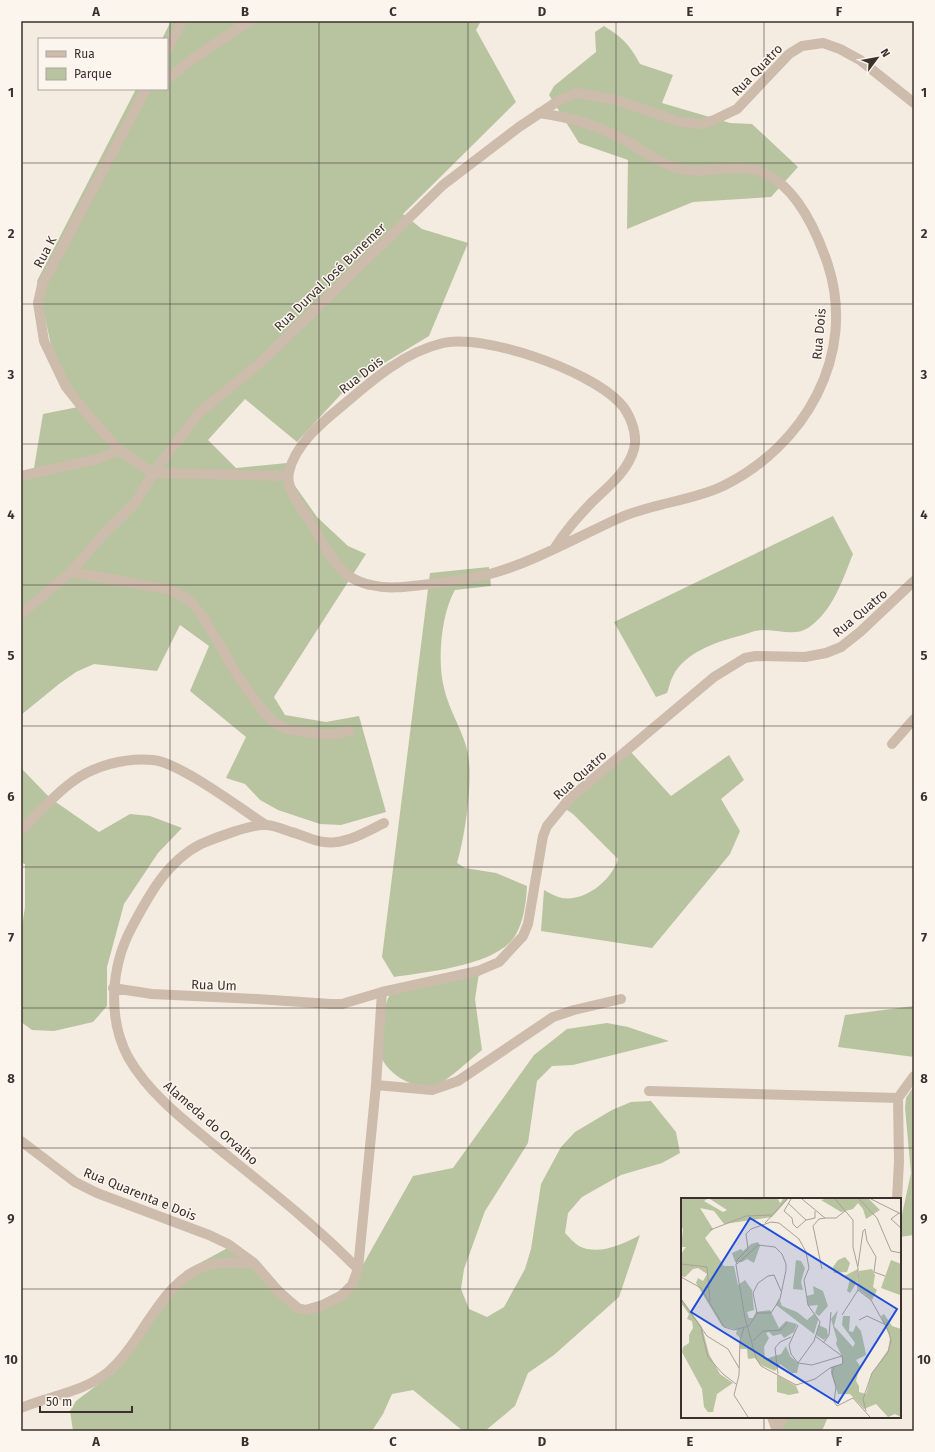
<svg xmlns="http://www.w3.org/2000/svg" width="935" height="1452" viewBox="0 0 935 1452" font-family="'Fira Sans',sans-serif">
  <rect width="100%" height="100%" fill="#f4ebe1"/>
  <path fill="#b8c4a0" d="M171,21H481L476,30L516,102L403,214L422,229L468,243L429,336L363,376L344,391L297,442L245,399L208,440L236,468L287,463L293,483L317,517L348,546L366,554L274,697L285,715L326,722L359,716L386,812L341,825L320,824L278,810L260,800L245,784L226,778L246,737L190,691L209,646L180,625L157,671L94,664L76,672L59,684L21,715V472L34,468L43,414L78,407L51,345L37,281L136,89H167V39H162Z
    M604,26C623,38 630,45 640,64L673,75L662,103L730,123L752,124L798,167L771,197L693,202L627,229L628,160L579,143L549,95L554,86L596,52L595,32Z
    M833,516L853,554C842,581 833,611 808,628C794,637 777,629 763,630C755,630 747,634 739,636C716,642 684,653 673,676C670,681 669,688 667,693L656,697L614,622Z
    M489,567L491,586L455,590C441,614 437,661 444,688C449,711 464,732 468,754C473,781 465,837 457,863L465,868L496,873L527,886C526,903 524,921 515,936C496,966 426,972 394,977L382,957L430,573Z
    M630,751L671,796L729,755L744,780L721,799L740,831L730,854L652,948L541,931L544,890C550,893 556,897 562,898C585,902 612,880 618,859L573,814L564,808Z
    M21,768L50,798L99,832L130,814L150,816L182,828L158,853L124,904L107,967V1006L93,1022L54,1031L32,1030L21,1022V933L25,907V864L21,863Z
    M479,973L475,999L482,1050C472,1058 449,1079 439,1084C413,1094 377,1069 377,1041C377,1024 385,1007 391,991Z
    M914,1006V1057L838,1047L845,1015Z
    M607,1023L628,1027L669,1041L573,1065L552,1066L537,1081L528,1143L485,1211L464,1269L461,1289L469,1309L487,1317L504,1307L525,1269L531,1249L541,1184L561,1147L575,1132L612,1110L631,1102L651,1101L676,1132L680,1153L662,1163L621,1175L582,1197L568,1213L565,1233C569,1237 574,1243 579,1246C598,1256 624,1244 640,1235L619,1297L554,1355L528,1373L515,1406L485,1431H463L413,1390L392,1394L383,1414L372,1431H73L70,1411L76,1401L109,1376L144,1318L185,1271L235,1244L302,1306L322,1300L341,1290L356,1277L413,1176L453,1168L534,1055L567,1029Z
    M914,1086V1235L900,1237V1224L911,1173L905,1108L906,1098Z
    M785,1417H828L822,1431H776Z"/>
  <g fill="none" stroke-linecap="round" stroke-linejoin="round">
    <path stroke="#cdbbac" stroke-width="10" d="M167,50L182,21
      M167,79L191,60L249,21
      M146,89L42,285L38,303L44,341L66,387L89,416L119,450L153,473
      M539,113C568,117 594,124 621,138C638,147 654,160 673,167C697,175 718,167 742,168C789,169 815,226 828,265C857,355 805,446 723,486C689,502 651,503 617,519C578,537 531,563 490,574C471,579 450,581 431,584C411,586 391,590 371,585C364,584 353,579 347,575C332,563 319,535 308,518C301,506 285,488 289,472C295,445 321,423 342,406C371,381 404,352 443,343C486,334 588,370 619,402C630,413 638,434 634,449C628,471 608,487 592,502C578,517 565,531 554,549
      M153,473L287,476
      M21,476L98,459L119,450
      M71,572L171,590L184,597L193,604L204,618L239,678L263,711L274,722L286,729L319,734H337L349,731
      M21,614L71,572L100,538L136,502L153,473L198,414L262,361L443,185L519,127L558,101L576,93L616,100L680,122L702,124L714,120L737,109L789,54L802,46L823,43L840,49L860,60L914,103
      M892,744L914,719
      M21,830C38,814 54,795 72,782C93,766 126,757 153,760C179,762 241,809 266,825
      M113,988L152,994L257,999L331,1004H342L382,992L478,971L499,962L523,936L528,924L543,836L547,826L570,798L714,677L745,658L756,656L805,657L826,653L841,647L860,632L914,581
      M376,1085L432,1090L458,1081L553,1017L574,1010L621,999
      M649,1091L898,1098
      M21,1141L75,1182L97,1193L209,1235L228,1244L254,1263L280,1293L298,1308L306,1310L319,1307L341,1296L352,1285L358,1269C316,1226 270,1190 224,1153C190,1125 150,1096 128,1057C107,1017 111,966 132,927C149,895 167,861 201,844C215,838 251,824 266,825C275,825 286,831 295,833C304,836 314,841 324,842C345,845 366,832 384,823
      M897,1199L899,1161L898,1098L914,1076
      M358,1269L376,1085L382,992
      M21,1408C49,1396 84,1392 108,1372C145,1341 159,1280 209,1265C223,1261 240,1263 254,1263
      M772,1417L777,1431
      M777,1431L783,1417"/>
  </g>
  <path fill="none" stroke="#3b302b" stroke-width="1" stroke-opacity="0.55" d="M170,21V1431M319,21V1431M468,21V1431M616,21V1431M764,21V1199M21,163H914M21,304H914M21,444H914M21,585H914M21,726H914M21,867H914M21,1008H914M21,1148H914M21,1289H682M900,1289H914M764,1417V1431"/>
  <g text-anchor="middle" dominant-baseline="central" stroke-width="3" stroke-linejoin="round" paint-order="stroke">
    <g font-size="13" fill="#3b302b" stroke="#fbf5ee">
      <text transform="translate(757 70) rotate(-46)">Rua Quatro</text>
      <text transform="translate(45 252) rotate(-62)">Rua K</text>
      <text transform="translate(330 277) rotate(-44)">Rua Durval José Bunemer</text>
      <text transform="translate(819 334) rotate(-85)">Rua Dois</text>
      <text transform="translate(361 375) rotate(-38)">Rua Dois</text>
      <text transform="translate(860 613) rotate(-40)">Rua Quatro</text>
      <text transform="translate(580 775) rotate(-42)">Rua Quatro</text>
      <text transform="translate(214 985) rotate(2)">Rua Um</text>
      <text transform="translate(211 1123) rotate(41)">Alameda do Orvalho</text>
      <text transform="translate(140 1194) rotate(22)">Rua Quarenta e Dois</text>
    </g>
  </g>
  <g transform="translate(681 1198)">
    <rect width="220" height="220" fill="#f4ebe1"/>
    <path d="M0,1H26L23,3L42,14L46,12L29,1H97L99,5L102,1H107L91,19L43,26L33,13L19,10L32,31L24,40L43,68H53L57,87L64,82L71,92L73,112L66,114L68,120H72L75,114L89,112L98,130L105,123L116,126L113,134L103,140L100,136L92,138L88,134L85,135L88,140L83,149L84,161L100,156L105,148L109,158L118,166L116,175H111L99,166L94,173L80,167L74,160L67,161L66,151H59V140L55,136L56,132L41,128L15,85L17,80L22,83L26,76L17,70L12,71L4,79L0,78V56L5,49H0L2,31L0,29ZM144,1H188L199,12L185,21L182,11L177,5L172,11L160,14L140,2ZM77,44L79,48L73,65L66,61L61,64H54L51,55L60,51L62,53L70,46ZM164,59L169,65L166,74L153,75L152,69L157,62ZM115,62L120,63L124,70L120,84L122,92L112,91ZM210,62L220,66L219,97L200,90ZM177,71L176,84L169,95L166,93L169,81L163,78ZM191,71L194,77L192,89L196,92L191,102L178,92L177,77L178,73ZM132,88L142,93L147,108L138,118L134,115L137,107L127,108L126,98L133,96ZM0,100L21,129L28,156L39,176L52,185L36,196L32,214H27L23,209L21,191L1,154L2,149L8,145V137L12,130L11,123L6,121L8,116L0,105ZM98,100L101,108L116,114L126,122L133,116L137,122L133,136L95,107ZM157,112L153,128L172,149L174,145L161,127L162,118H169L168,133L172,134L175,127L180,133L184,151L185,157L175,162L179,168L175,183L178,188V194L185,196L191,175L207,152L209,140L200,118L203,116L211,128L220,131V219L214,216L207,219L195,206L183,211L169,196H157L150,175V169L161,166V158L155,146L156,142L150,121ZM138,127L146,131L147,138L143,142L135,137ZM96,177L115,188L118,195L108,197L96,194Z" fill="#b8c4a0"/>
    <path fill="none" stroke="#aaa098" stroke-width="1" d="M63,1H81M110,1L103,13L111,20L112,26L116,30L125,22L134,20V13M121,1L144,20H155L164,13M154,1L172,22V49L177,70V92M178,1L196,20L210,53L220,55M190,1L220,16M107,5L125,22M218,15L210,21L220,30M84,25L106,1M184,31L186,43L195,59L193,74L204,78M29,32L65,18L90,17M0,66L26,69L29,103M56,66L77,47L94,49L101,56L105,66V72L99,101L90,115H76L72,95L77,85L87,78L93,77L100,93M177,68L182,33L184,31M141,71L132,28L138,21L144,20M0,79L20,90L43,129L53,132L68,128M177,92L190,102L208,134L210,143L207,154L191,175L182,201L185,213M0,101L26,138L47,151L58,170M161,117L177,92M178,122L186,118L203,126M68,128L76,115M63,130L59,142L58,177L53,197L67,219M20,131L27,159L42,176L55,186M134,138L161,158M72,143L82,133L100,132L106,125M143,144L148,137L150,114M117,165L133,143L139,124L127,107L123,82L128,70L125,54L118,41L98,25L90,24L70,31L65,36L67,51L56,62L55,67L64,120L75,160L80,168L115,187L134,181L149,170L161,166L162,163L161,158L131,167L117,165L110,156L108,147L117,127M153,169L151,175L155,189L153,204L156,208L172,200L189,219M97,176L94,150L99,144L110,139"/>
    <path fill="#1d4ed8" fill-opacity="0.15" stroke="#1d4ed8" stroke-width="2" d="M69,20L216,111L157,205L10,114Z"/>
    <rect width="220" height="220" fill="none" stroke="#3b302b" stroke-width="2"/>
  </g>
  <rect width="935" height="1452" fill="none" stroke="#fbf5ee" stroke-width="44"/>
  <rect x="38" y="38" width="130" height="52" fill="#fbf5ee" stroke="#aea6a0"/>
  <rect x="46" y="51" width="20" height="6" fill="#cdbbac" stroke="#aea6a0"/>
  <text x="74" y="58" font-size="12" fill="#3b302b">Rua</text>
  <rect x="46" y="68" width="20" height="12" fill="#b8c4a0" stroke="#aea6a0"/>
  <text x="74" y="78" font-size="12" fill="#3b302b">Parque</text>
  <g transform="translate(877 58) rotate(58)" stroke="#fbf5ee" stroke-width="3" paint-order="stroke">
  <path d="M0-3L7 15L0 10L-7 15Z" fill="#3b302b"/>
  <text y="-6" font-size="11" font-weight="bold" text-anchor="middle" fill="#3b302b">N</text>
  </g>
  <path d="M40 1406v6h92v-6" fill="none" stroke="#3b302b" stroke-width="2"/>
  <text x="46" y="1406" font-size="12" fill="#3b302b" stroke="#fbf5ee" stroke-width="3" paint-order="stroke">50 m</text>
  <rect x="22" y="22" width="891" height="1408" fill="none" stroke="#3b302b" stroke-width="1.5"/>
  <g font-size="13" text-anchor="middle" font-weight="bold" fill="#3b302b">
    <text x="96" y="16">A</text>
    <text x="245" y="16">B</text>
    <text x="393" y="16">C</text>
    <text x="542" y="16">D</text>
    <text x="690" y="16">E</text>
    <text x="839" y="16">F</text>
    <text x="11" y="97">1</text>
    <text x="924" y="97">1</text>
    <text x="11" y="238">2</text>
    <text x="924" y="238">2</text>
    <text x="11" y="379">3</text>
    <text x="924" y="379">3</text>
    <text x="11" y="519">4</text>
    <text x="924" y="519">4</text>
    <text x="11" y="660">5</text>
    <text x="924" y="660">5</text>
    <text x="11" y="801">6</text>
    <text x="924" y="801">6</text>
    <text x="11" y="942">7</text>
    <text x="924" y="942">7</text>
    <text x="11" y="1083">8</text>
    <text x="924" y="1083">8</text>
    <text x="11" y="1223">9</text>
    <text x="924" y="1223">9</text>
    <text x="11" y="1364">10</text>
    <text x="924" y="1364">10</text>
    <text x="96" y="1446">A</text>
    <text x="245" y="1446">B</text>
    <text x="393" y="1446">C</text>
    <text x="542" y="1446">D</text>
    <text x="690" y="1446">E</text>
    <text x="839" y="1446">F</text>
  </g>
</svg>
